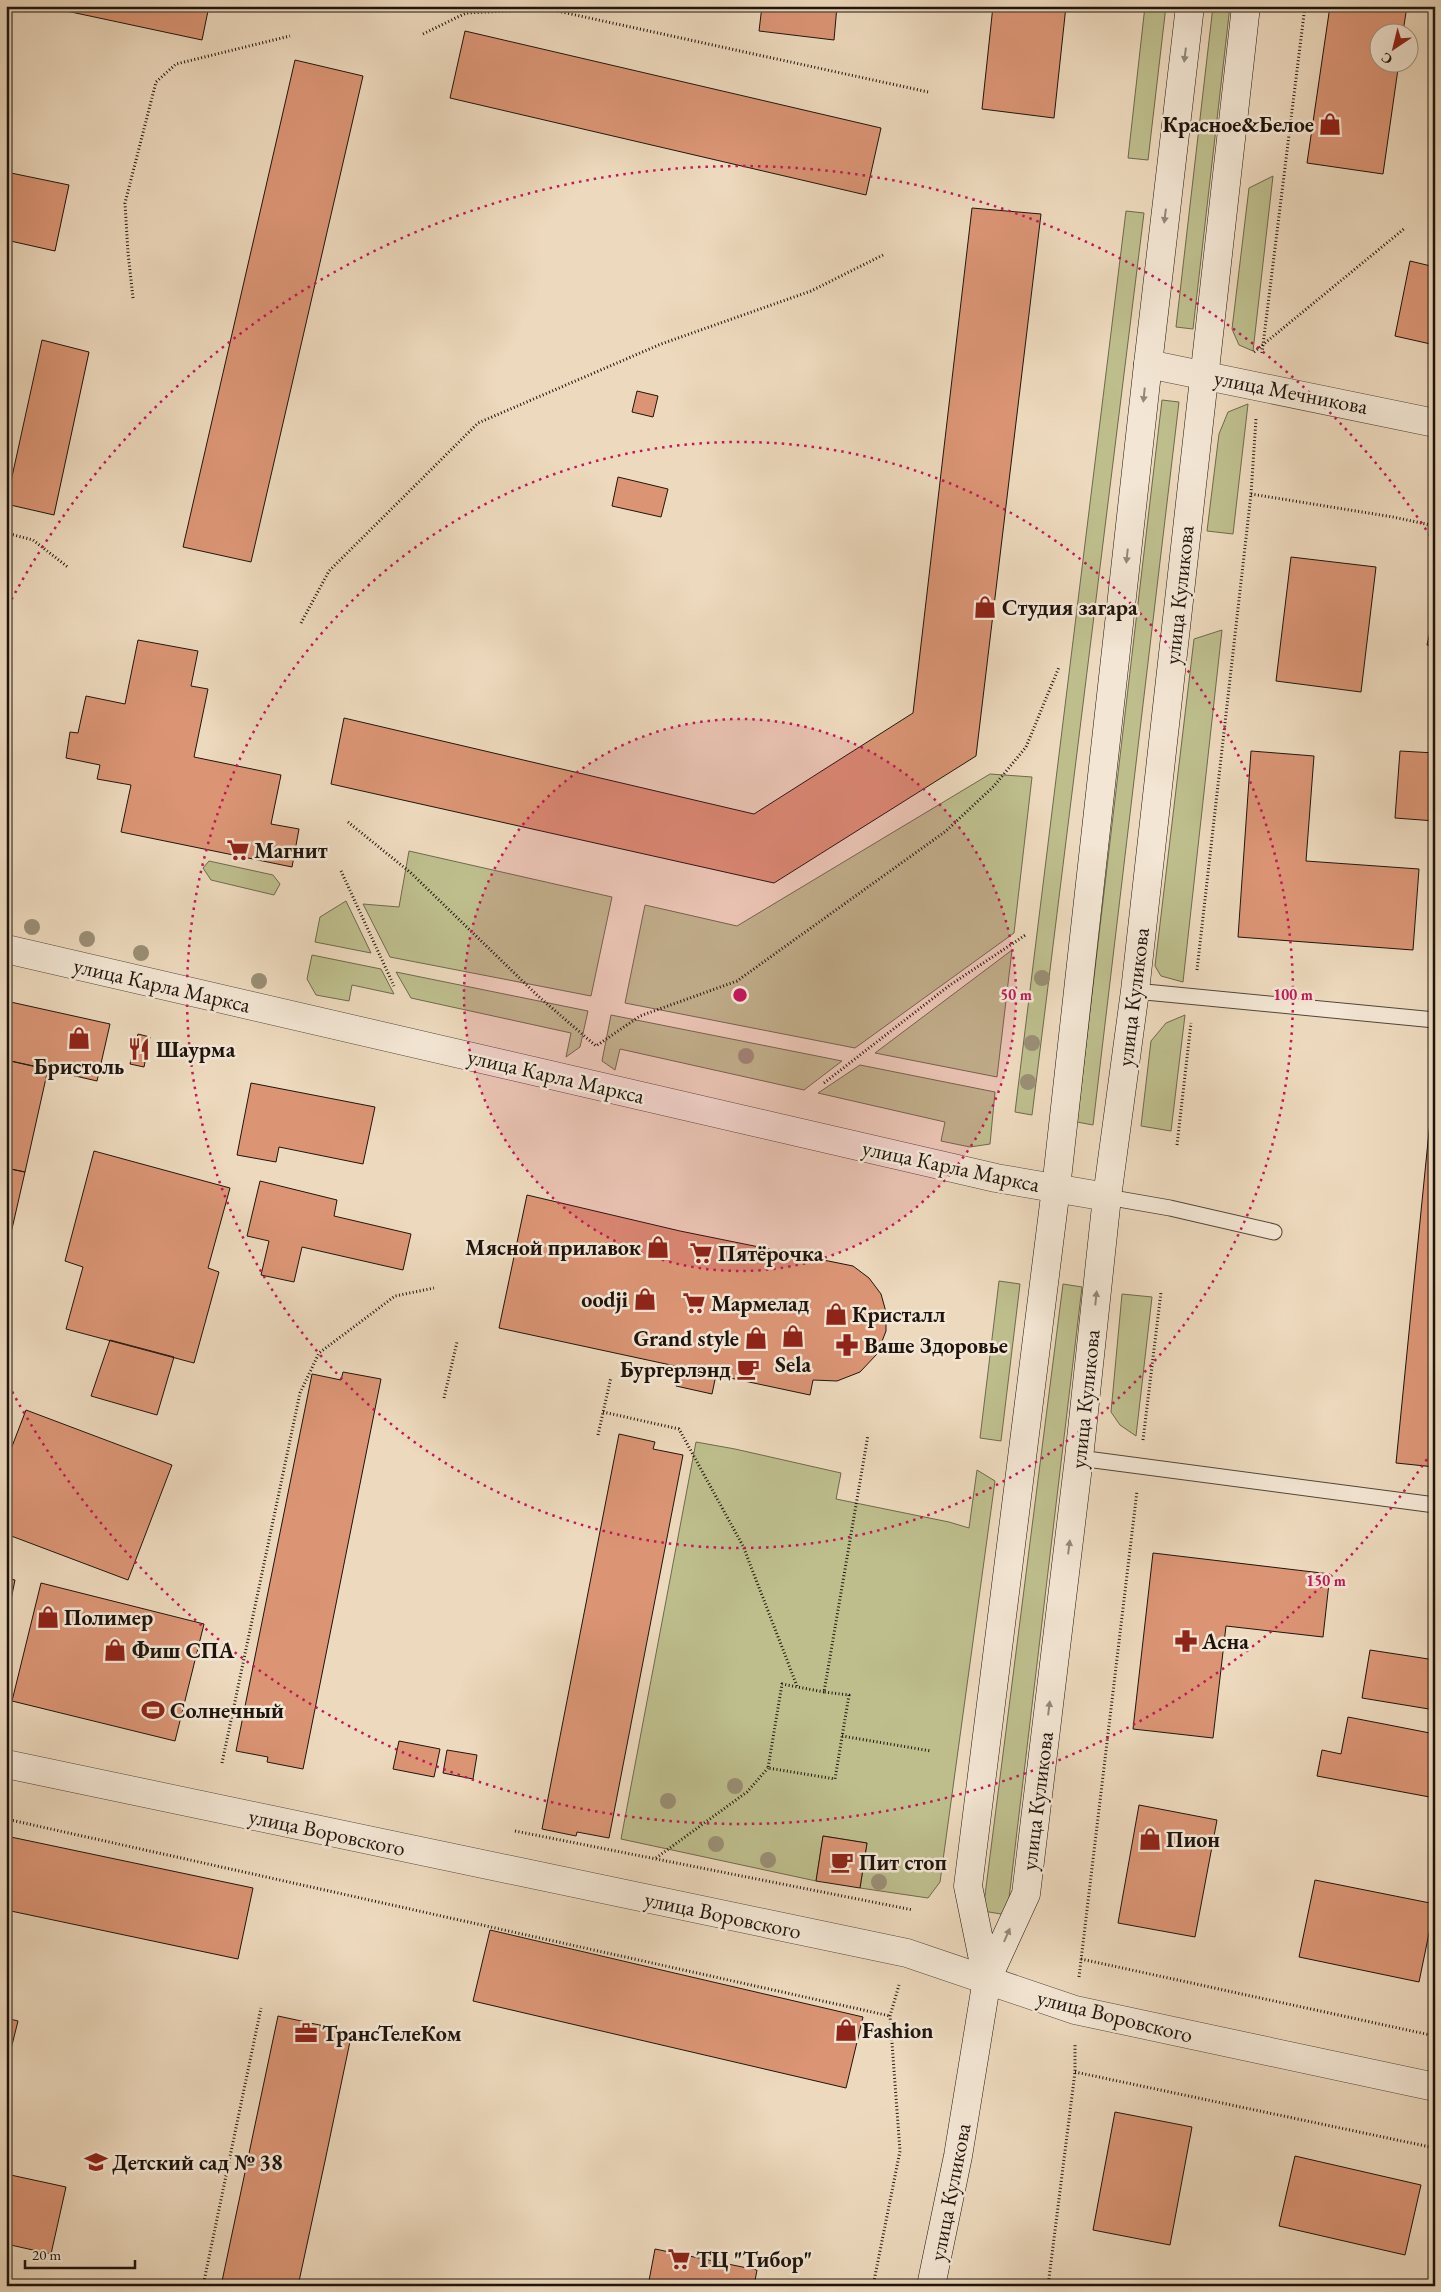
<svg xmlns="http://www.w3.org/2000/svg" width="1441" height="2292" viewBox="0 0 1441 2292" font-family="'EB Garamond',serif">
  <rect width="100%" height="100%" fill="#edd9bd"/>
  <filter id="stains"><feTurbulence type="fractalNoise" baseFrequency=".004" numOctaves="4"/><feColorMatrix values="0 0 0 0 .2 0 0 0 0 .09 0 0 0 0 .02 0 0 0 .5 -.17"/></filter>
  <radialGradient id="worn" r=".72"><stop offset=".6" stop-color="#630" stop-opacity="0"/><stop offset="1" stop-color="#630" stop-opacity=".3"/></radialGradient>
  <path fill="#bebe8d" stroke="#6e694d" d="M1145,6H1166L1148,160L1128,158Z
    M1213,6H1230L1193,329L1176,327Z
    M1273,176L1253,351L1239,345L1232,329L1249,188Z
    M1126,211L1144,213L1032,1115L1015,1112Z
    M1162,400L1179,402L1093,1125L1077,1122Z
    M1248,404L1233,534L1207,531L1219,434L1228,412Z
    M1222,630L1183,982L1161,976L1155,966L1194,639Z
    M990,774L1032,777L1014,933L855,1048L625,1003L645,905L737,926Z
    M409,851L612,897L591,996L390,957L363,904L399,907Z
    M209,861L273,875L280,884L274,895L211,880L203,868Z
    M346,901L371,953L315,942L320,917Z
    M1012,950L997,1077L875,1053Z
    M312,955L381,969L394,994L352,985L349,1001L316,995L307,979Z
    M396,972L588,1011L580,1047L566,1057L571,1033L411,998Z
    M611,1015L842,1061L804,1090L620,1049L615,1070L602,1061Z
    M1185,1015L1171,1131L1141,1126L1151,1041L1166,1023Z
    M860,1065L995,1092L990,1144L970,1147L941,1141L945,1122L818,1093Z
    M999,1281L1020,1284L1001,1441L980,1438Z
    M1063,1284L1082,1287L1007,1915L983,1911Z
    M1122,1294L1152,1297L1136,1436L1120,1425L1111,1412Z
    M696,1442L735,1449L841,1473L836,1499L949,1522L969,1528L977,1470L995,1481L940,1882L928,1898L860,1888L867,1843L823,1836L816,1881L621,1839Z"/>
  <path fill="#db9575" stroke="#1e140d" d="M43,6H209L202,40Z
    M762,6H837L834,40L759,31Z
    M993,6H1066L1054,118L982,109Z
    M1330,6H1407L1403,32H1378V62H1399L1383,174L1307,163Z
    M465,31L881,128L866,195L450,98Z
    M295,60L363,76L251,562L183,547Z
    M6,172L69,185L55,251L6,240Z
    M972,208L1041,214L976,756L774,883L331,784L344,718L754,814L913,713Z
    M1410,261L1435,267V345L1395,336Z
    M42,340L89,352L54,515L6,504Z
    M637,391L658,396L653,417L632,412Z
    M618,477L668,489L661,517L612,506Z
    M1291,557L1376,567L1361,692L1276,681Z
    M1435,609V647L1427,645Z
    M138,640L198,651L191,686L208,689L194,757L281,775L271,824L299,829L292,867L121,832L131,785L97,779L100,765L66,758L70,732L78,733L86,696L125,704Z
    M1251,751L1314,756L1306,861L1419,869L1413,950L1238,937Z
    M1400,751L1435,753V821L1395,818Z
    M6,1001L110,1024L97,1081L6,1060Z
    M138,1034L150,1037L144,1067L130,1064Z
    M6,1060L48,1069L25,1172L6,1168Z
    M1435,1071V1467L1396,1463Z
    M251,1083L375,1107L363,1164L279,1147L276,1162L237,1155Z
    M94,1151L230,1188L208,1268L219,1272L194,1363L66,1329L83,1267L65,1261Z
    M6,1168L25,1172L6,1255Z
    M260,1181L337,1200L334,1216L411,1234L403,1270L302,1247L294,1282L261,1275L269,1241L247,1236Z
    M527,1195L680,1231L853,1266L869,1278L881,1294L886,1312V1331L877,1354L860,1372L837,1381L813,1380L810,1395L716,1375L712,1394L676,1386L680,1367L499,1328Z
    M110,1340L174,1357L157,1415L91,1396Z
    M343,1372L381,1379L303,1769L267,1762L268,1757L236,1751L312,1374L341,1380Z
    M26,1410L172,1465L128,1580L6,1534V1462Z
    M619,1434L655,1442L653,1449L683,1455L609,1838L577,1832L576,1836L542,1829Z
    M1153,1553L1330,1574L1323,1637L1226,1626L1213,1738L1133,1729Z
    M6,1578L15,1580L8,1614H6Z
    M41,1583L204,1624L175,1741L12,1701Z
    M1370,1650L1435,1660V1710L1362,1698Z
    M1348,1717L1435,1734V1798L1317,1776L1322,1750L1341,1754Z
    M399,1741L440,1749L434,1777L393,1769Z
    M447,1750L477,1755L473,1779L443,1773Z
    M1139,1805L1217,1820L1195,1937L1118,1923Z
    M6,1836L253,1888L238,1959L6,1910Z
    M823,1836L867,1843L860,1888L816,1881Z
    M1315,1880L1435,1904L1419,1982L1299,1957Z
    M490,1930L863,2017L846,2088L473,2001Z
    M278,2016L352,2032L325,2161L298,2286H221Z
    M6,2018L18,2021L11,2049L6,2048Z
    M1115,2112L1192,2127L1170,2245L1093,2230Z
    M1295,2156L1421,2185L1405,2255L1279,2226Z
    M6,2174L66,2187L51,2254L6,2244Z
    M655,2249L757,2270L754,2286H648Z"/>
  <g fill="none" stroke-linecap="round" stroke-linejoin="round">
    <defs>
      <path id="service" d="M1135,991L1435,1020
        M1107,1197L1170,1208L1274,1232
        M1079,1458L1435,1505"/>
      <path id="minor" d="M1148,364L1435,423
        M6,949L996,1178L1107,1197
        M6,1764L907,1953L1075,2010L1435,2087"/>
      <path id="secondary" d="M987,1979L968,1886L1056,1188L1148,364L1190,6
        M931,2286L958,2156L987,1979L1026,1894L1079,1458L1107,1197L1135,991L1246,6"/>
    </defs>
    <use href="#service" stroke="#524539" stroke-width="17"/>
    <use href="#minor" stroke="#524539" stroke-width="29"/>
    <use href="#secondary" stroke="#1e140d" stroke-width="29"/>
    <path stroke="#1e140d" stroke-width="3" stroke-dasharray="1 2.5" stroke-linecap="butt" d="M423,34L466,13L548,9L928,92
      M133,298L128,253L125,203L156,82L176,64L290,36
      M1254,352L1405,228
      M1262,353L1305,6
      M1251,494L1393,517L1435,526
      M6,533L33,540L69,568
      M301,623L329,571L478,423L661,344L811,291L885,254
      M348,822L411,873L538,996L596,1046L640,1016L737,981L946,831L994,786L1026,747L1059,667
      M341,871L394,986
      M1197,970L1251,494L1256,419
      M824,1083L950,985L1027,934
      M1177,1145L1191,1023
      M444,1398L457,1342
      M603,1412L679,1429L743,1546L797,1686
      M598,1435L611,1377
      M1143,1440L1161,1292
      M824,1692L782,1684L768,1768L835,1779L849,1695L824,1692L868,1435
      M842,1736L931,1751
      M222,1763L300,1393L319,1353L395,1296L434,1288
      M6,1819L890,2016
      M515,1831L913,1910
      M656,1858L747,1792L768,1768
      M1081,1959L1435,2036
      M1079,1977L1137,1491
      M1075,2072L1435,2148
      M203,2286L261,2008
      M873,2286L900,2151L890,2016L899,1985
      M1048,2286L1075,2072V2043"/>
    <use href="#service" stroke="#f3e6d4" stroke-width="15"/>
    <use href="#minor" stroke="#f3e6d4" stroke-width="28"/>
    <use href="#secondary" stroke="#f3e6d4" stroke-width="28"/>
  </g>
  <g fill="#9a8e75">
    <circle cx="32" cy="927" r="8"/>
    <circle cx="87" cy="939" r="8"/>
    <circle cx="141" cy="953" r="8"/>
    <circle cx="1042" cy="978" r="8"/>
    <circle cx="259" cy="981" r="8"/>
    <circle cx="1032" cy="1043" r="8"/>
    <circle cx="746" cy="1056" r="8"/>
    <circle cx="1028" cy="1082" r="8"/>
    <circle cx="735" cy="1786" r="8"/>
    <circle cx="668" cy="1801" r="8"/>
    <circle cx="716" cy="1844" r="8"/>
    <circle cx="768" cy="1860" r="8"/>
    <circle cx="879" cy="1882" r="8"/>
  </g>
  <defs><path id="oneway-solid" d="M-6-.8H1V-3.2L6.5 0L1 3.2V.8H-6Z" transform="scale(1.25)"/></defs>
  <g fill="#93887a">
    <use href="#oneway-solid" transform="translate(1185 55) rotate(97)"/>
    <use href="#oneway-solid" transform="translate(1165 216) rotate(97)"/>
    <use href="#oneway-solid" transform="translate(1144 395) rotate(96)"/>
    <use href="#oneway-solid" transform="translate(1127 556) rotate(96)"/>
    <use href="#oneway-solid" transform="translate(1096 1298) rotate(-84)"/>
    <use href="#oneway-solid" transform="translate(1069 1547) rotate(-83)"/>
    <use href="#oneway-solid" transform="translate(1049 1708) rotate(-83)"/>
    <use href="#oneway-solid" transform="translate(1007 1935) rotate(-66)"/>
  </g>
  <circle cx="740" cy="995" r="276" fill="#c2185b" fill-opacity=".12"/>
  <g fill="none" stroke="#c2185b" stroke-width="2.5" stroke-dasharray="2.5 5">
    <circle cx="740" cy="995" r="276"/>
    <circle cx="740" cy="995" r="553"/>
    <path d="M1431 1453A829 829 0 0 1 8 1384M8 606A829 829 0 0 1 1431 537"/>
  </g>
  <defs>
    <symbol id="shop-bare" viewBox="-9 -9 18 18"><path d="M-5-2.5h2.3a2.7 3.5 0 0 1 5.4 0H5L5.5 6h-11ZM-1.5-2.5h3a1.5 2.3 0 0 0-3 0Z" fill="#8f2418" stroke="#f3e6d4" stroke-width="2.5" paint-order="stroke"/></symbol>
    <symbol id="supermarket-bare" viewBox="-9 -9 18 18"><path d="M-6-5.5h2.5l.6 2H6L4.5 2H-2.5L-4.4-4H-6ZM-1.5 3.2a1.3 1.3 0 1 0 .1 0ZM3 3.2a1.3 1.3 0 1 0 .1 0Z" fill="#8f2418" stroke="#f3e6d4" stroke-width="2.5" paint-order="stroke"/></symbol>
    <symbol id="restaurant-bare" viewBox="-9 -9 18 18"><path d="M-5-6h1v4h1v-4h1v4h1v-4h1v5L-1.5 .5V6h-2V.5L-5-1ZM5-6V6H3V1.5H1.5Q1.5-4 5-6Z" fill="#8f2418" stroke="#f3e6d4" stroke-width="2.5" paint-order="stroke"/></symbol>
    <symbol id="pharmacy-bare" viewBox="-9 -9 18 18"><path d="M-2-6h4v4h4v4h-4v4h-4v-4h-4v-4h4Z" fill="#8f2418" stroke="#f3e6d4" stroke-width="2.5" paint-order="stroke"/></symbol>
    <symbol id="cafe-bare" viewBox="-9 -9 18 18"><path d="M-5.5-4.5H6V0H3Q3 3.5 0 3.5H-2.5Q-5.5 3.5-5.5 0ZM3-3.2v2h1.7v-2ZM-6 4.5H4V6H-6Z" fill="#8f2418" stroke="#f3e6d4" stroke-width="2.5" paint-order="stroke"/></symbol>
    <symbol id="stadium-bare" viewBox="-9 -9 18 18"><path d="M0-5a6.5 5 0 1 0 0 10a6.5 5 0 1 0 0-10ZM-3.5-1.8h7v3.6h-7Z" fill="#8f2418" stroke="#f3e6d4" stroke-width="2.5" paint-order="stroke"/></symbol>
    <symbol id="office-bare" viewBox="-9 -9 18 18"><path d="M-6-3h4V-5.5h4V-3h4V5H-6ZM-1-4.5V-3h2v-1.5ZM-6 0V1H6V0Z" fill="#8f2418" stroke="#f3e6d4" stroke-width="2.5" paint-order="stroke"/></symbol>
    <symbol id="school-bare" viewBox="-9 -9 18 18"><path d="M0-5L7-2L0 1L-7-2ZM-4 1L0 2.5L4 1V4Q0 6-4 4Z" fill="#8f2418" stroke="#f3e6d4" stroke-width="2.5" paint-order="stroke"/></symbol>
  </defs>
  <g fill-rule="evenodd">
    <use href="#shop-bare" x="1314" y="108" width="32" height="32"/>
    <use href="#shop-bare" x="969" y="591" width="32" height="32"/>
    <use href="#supermarket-bare" x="222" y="834" width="32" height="32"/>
    <use href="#shop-bare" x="63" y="1022" width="32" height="32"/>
    <use href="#restaurant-bare" x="123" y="1033" width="32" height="32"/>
    <use href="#shop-bare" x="642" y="1231" width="32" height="32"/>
    <use href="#supermarket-bare" x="685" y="1237" width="32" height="32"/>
    <use href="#shop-bare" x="629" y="1283" width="32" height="32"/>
    <use href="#supermarket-bare" x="678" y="1287" width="32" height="32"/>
    <use href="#shop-bare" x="820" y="1298" width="32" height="32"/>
    <use href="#shop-bare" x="777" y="1320" width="32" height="32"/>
    <use href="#shop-bare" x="740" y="1322" width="32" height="32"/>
    <use href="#pharmacy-bare" x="831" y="1329" width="32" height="32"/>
    <use href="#cafe-bare" x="732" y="1353" width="32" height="32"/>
    <use href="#shop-bare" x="32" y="1601" width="32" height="32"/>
    <use href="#pharmacy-bare" x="1170" y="1625" width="32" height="32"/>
    <use href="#shop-bare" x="99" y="1634" width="32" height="32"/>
    <use href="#stadium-bare" x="137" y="1694" width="32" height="32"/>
    <use href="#shop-bare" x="1134" y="1823" width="32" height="32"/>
    <use href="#cafe-bare" x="826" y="1846" width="32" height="32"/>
    <use href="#shop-bare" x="830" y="2014" width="32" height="32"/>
    <use href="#office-bare" x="290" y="2017" width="32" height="32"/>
    <use href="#school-bare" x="80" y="2146" width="32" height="32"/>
    <use href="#supermarket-bare" x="663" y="2243" width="32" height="32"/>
  </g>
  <g text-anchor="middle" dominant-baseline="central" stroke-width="5" stroke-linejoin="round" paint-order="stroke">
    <g font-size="22" font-weight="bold" fill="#1e140d" stroke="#f3e6d4" text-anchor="start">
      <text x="1314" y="124" text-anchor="end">Красное&amp;Белое</text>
      <text x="1002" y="607">Студия загара</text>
      <text x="254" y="850">Магнит</text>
      <text x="156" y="1049">Шаурма</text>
      <text x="79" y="1066" text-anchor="middle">Бристоль</text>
      <text x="641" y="1247" text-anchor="end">Мясной прилавок</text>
      <text x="718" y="1253">Пятёрочка</text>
      <text x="628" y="1299" text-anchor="end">oodji</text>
      <text x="711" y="1303">Мармелад</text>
      <text x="852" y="1314">Кристалл</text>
      <text x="739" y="1338" text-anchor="end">Grand style</text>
      <text x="864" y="1345">Ваше Здоровье</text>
      <text x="793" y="1364" text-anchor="middle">Sela</text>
      <text x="731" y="1369" text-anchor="end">Бургерлэнд</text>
      <text x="64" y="1617">Полимер</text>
      <text x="1202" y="1641">Асна</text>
      <text x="132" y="1650">Фиш СПА</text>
      <text x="170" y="1710">Солнечный</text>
      <text x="1166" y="1839">Пион</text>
      <text x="859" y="1862">Пит стоп</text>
      <text x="862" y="2030">Fashion</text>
      <text x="322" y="2033">ТрансТелеКом</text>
      <text x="112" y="2162">Детский сад № 38</text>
      <text x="696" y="2259">ТЦ "Тибор"</text>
    </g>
    <g font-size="22" fill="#1e140d" stroke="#f3e6d4">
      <text transform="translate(1291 392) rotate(11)">улица Мечникова</text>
      <text transform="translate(1179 595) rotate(-84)">улица Куликова</text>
      <text transform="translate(162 985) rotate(13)">улица Карла Маркса</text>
      <text transform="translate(1133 997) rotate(-83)">улица Куликова</text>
      <text transform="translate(556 1076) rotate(13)">улица Карла Маркса</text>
      <text transform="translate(951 1166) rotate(12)">улица Карла Маркса</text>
      <text transform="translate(1085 1399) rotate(-84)">улица Куликова</text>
      <text transform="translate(1037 1801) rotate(-83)">улица Куликова</text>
      <text transform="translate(327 1832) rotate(12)">улица Воровского</text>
      <text transform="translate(723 1915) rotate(12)">улица Воровского</text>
      <text transform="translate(1115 2016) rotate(14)">улица Воровского</text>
      <text transform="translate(950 2192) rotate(-79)">улица Куликова</text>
    </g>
  </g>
  <circle cx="740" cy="995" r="8" fill="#c2185b" stroke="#f3e6d4" stroke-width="2.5"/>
  <g font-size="15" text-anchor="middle" font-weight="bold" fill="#c2185b" stroke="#f3e6d4" stroke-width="5" stroke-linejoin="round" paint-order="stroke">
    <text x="1016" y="1000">50 m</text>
    <text x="1293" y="1000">100 m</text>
    <text x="1326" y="1586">150 m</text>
  </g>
  <rect width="1441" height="2292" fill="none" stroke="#edd9bd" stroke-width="25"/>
  <rect x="8" y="8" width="1426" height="2277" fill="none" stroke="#1e140d" stroke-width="2.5"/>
  <rect x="12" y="12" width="1416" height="2267" fill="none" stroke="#1e140d"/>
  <g transform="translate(1394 48) rotate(215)"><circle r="24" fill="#f3e6d4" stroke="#9e9284"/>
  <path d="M0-4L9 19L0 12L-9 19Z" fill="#8f2418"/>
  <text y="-8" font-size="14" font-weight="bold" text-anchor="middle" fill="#1e140d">С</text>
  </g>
  <path d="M25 2260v8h110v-8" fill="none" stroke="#1e140d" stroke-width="2.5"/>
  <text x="32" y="2260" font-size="15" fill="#1e140d" stroke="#f3e6d4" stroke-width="4" paint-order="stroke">20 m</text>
  <rect width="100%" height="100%" filter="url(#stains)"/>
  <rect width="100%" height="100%" fill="url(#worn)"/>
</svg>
